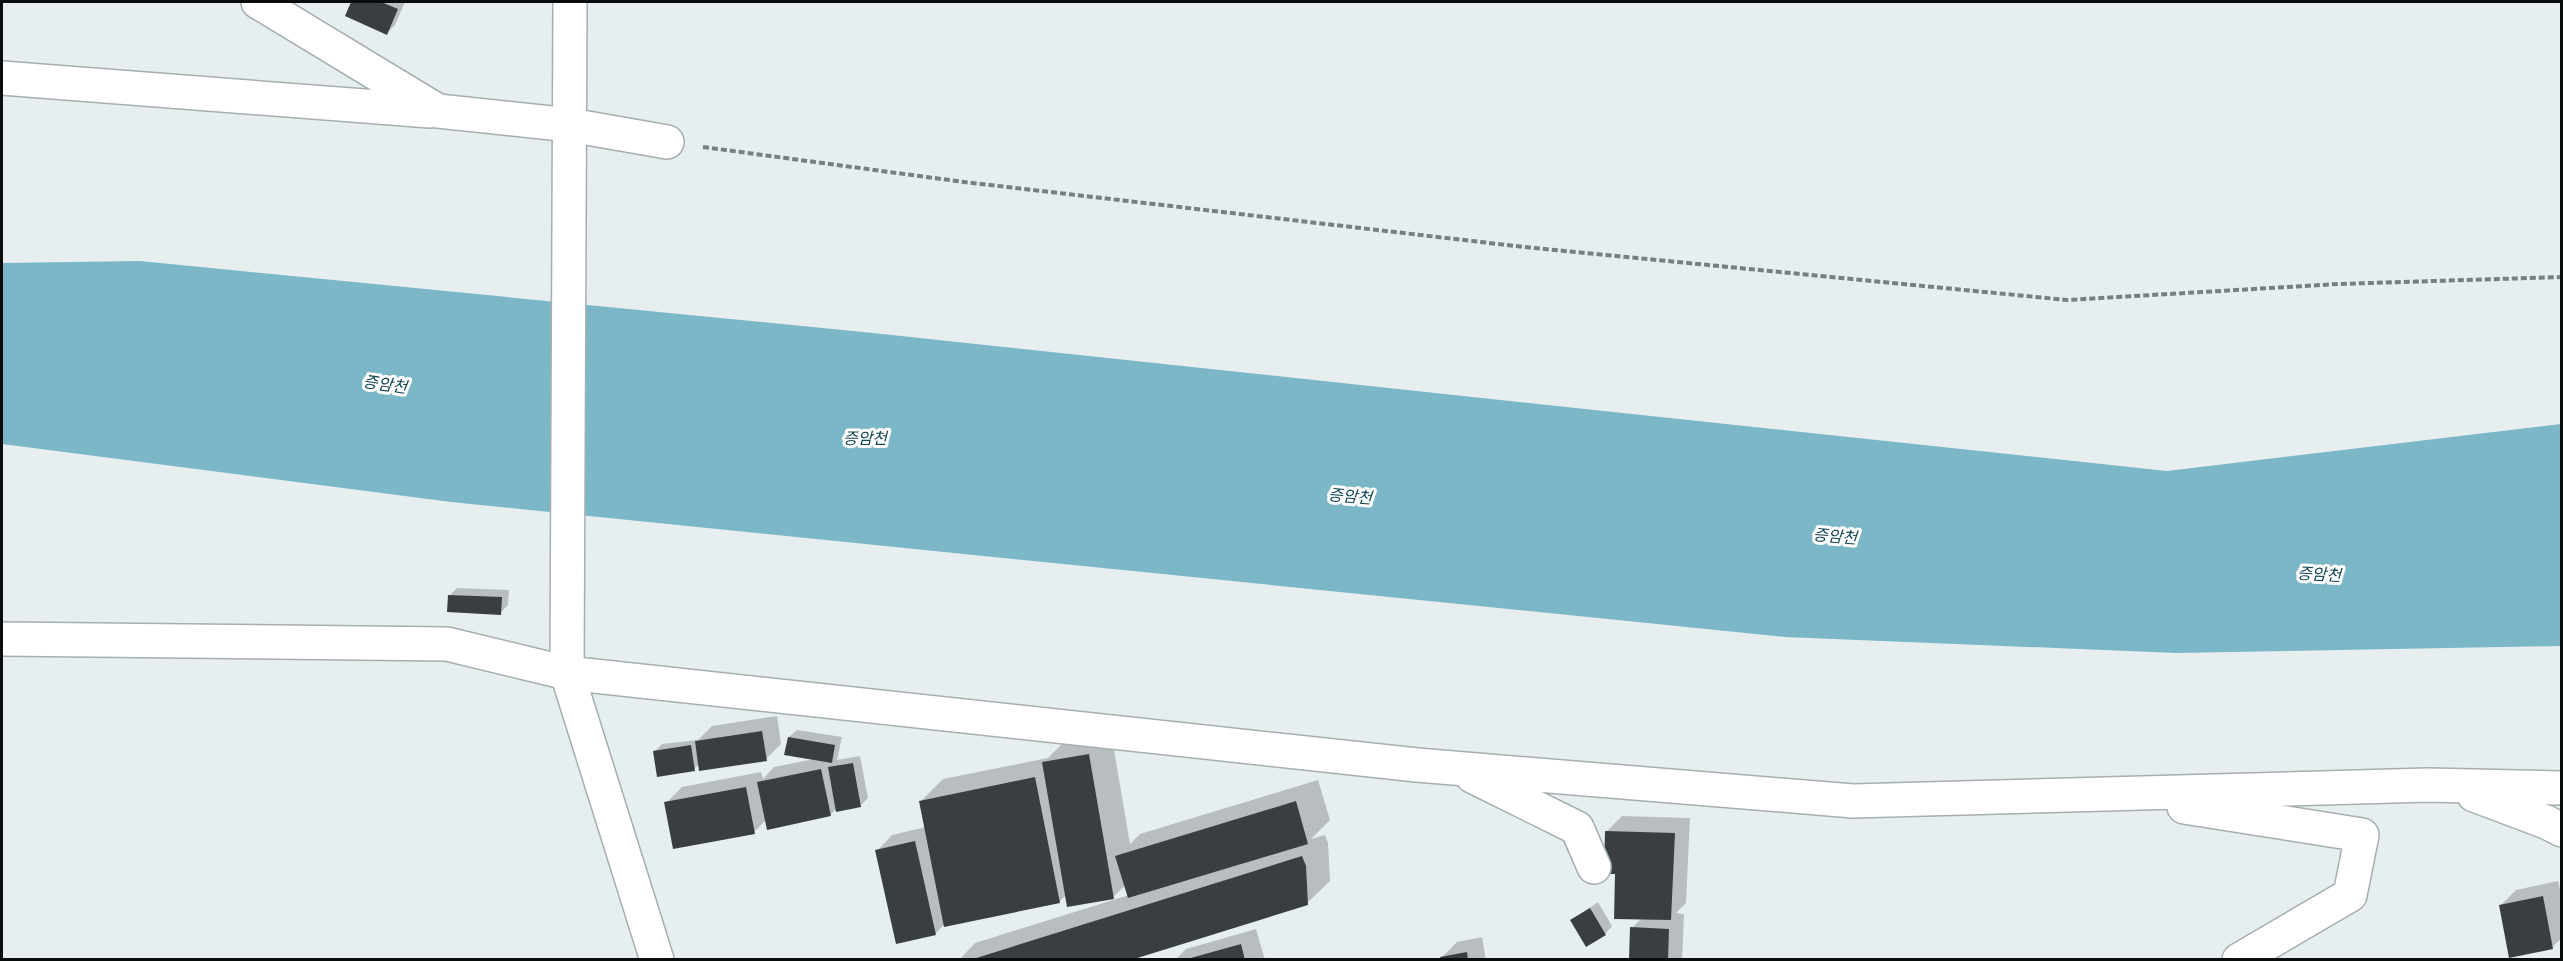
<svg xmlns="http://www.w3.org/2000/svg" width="2563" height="961" viewBox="0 0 2563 961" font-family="Quicksand,'Noto Sans KR',sans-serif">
  <rect width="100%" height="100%" fill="#e6eef0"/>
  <path fill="#7cb7c7" d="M140,261L873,333L2167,471L2561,424V646L2176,653L1785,637L451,502L2,444V263Z"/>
  <path fill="#0003" d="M353,2H405L395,25L387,33L347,15Z
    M457,588L509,590L508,605L500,613L450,595Z
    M777,716L781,744L766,759L700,763L694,769L654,752L662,744L698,740L712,726Z
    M797,730L842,737L837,760L860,756L868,798L860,806L837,808L830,815L766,820L754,832L666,803L682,787L761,772L763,779L774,767L814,759L789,737Z
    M1111,732L1130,844L1140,834L1318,780L1330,820L1311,839L1325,835L1328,843L1330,881L1307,903L1126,960H959L975,943L1129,895L1126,885L1113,897L1066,895L1059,902L944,925L936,933L898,942L877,851L892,835L926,827L921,801L943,779L1048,758L1066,740Z
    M1622,816L1690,818L1686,903L1676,913L1684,914L1682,960H1631L1632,928L1642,918L1617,873L1607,831Z
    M2558,881L2562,898V938L2552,947L2501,905L2516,890Z
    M1598,902L1612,926L1605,934L1572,920Z
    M1256,929L1265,960H1175L1186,949Z
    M1482,937L1486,960H1442V957L1457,942Z"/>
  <path fill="#393f41" d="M351,2H381L398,9L387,35L345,16Z
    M448,595L502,597L501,615L447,612Z
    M762,731L767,761L699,771L695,741Z
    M788,737L835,745L832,763L784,755Z
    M691,745L695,771L657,777L653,751Z
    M1089,754L1114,899L1067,907L1042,762Z
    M853,763L861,807L836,812L828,767Z
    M821,769L831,816L767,830L757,782Z
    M1035,777L1060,903L944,927L919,801Z
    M746,787L755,834L673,849L664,802Z
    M1296,801L1308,844L1128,898L1115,856Z
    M1605,831L1675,833L1671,920L1614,919L1615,874H1604Z
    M915,841L936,935L896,944L875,850Z
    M1302,856L1306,866L1308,905L1131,960H970Z
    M2543,896L2553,949L2509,958L2499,905Z
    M1590,908L1606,935L1586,947L1570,920Z
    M1630,927L1669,929L1668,960H1629Z
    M1241,944L1245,960H1187V959Z
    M1467,952L1468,960H1441L1440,957Z"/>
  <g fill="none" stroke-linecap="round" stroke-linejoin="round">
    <defs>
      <path id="street" d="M258,2L438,111L570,125L667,142
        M570,2L567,673L657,960
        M2,78L430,111
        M2,639L447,644L567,673L1417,765L1853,801L2428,785L2562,788
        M1472,776L1577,828L1594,867
        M2474,795L2546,822L2562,830
        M2184,807L2362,835L2350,895L2239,960"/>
    </defs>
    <use href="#street" stroke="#a6aeb0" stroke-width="36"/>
    <path stroke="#797f80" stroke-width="4" stroke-dasharray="6 3" stroke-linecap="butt" d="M703,147L964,182L1524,247L2067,300L2338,284L2562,277"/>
    <use href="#street" stroke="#fff" stroke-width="33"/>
  </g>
  <g text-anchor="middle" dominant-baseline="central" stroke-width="6" stroke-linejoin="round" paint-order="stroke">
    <g font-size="16" font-style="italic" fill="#124652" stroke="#fff">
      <text transform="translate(385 384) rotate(8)">증암천</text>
      <text x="865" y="438">증암천</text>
      <text transform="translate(1350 496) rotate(5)">증암천</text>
      <text transform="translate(1835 536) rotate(5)">증암천</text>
      <text transform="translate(2319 574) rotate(3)">증암천</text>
    </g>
  </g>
  <rect width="2563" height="961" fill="none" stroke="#0a0d0d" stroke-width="6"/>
</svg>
